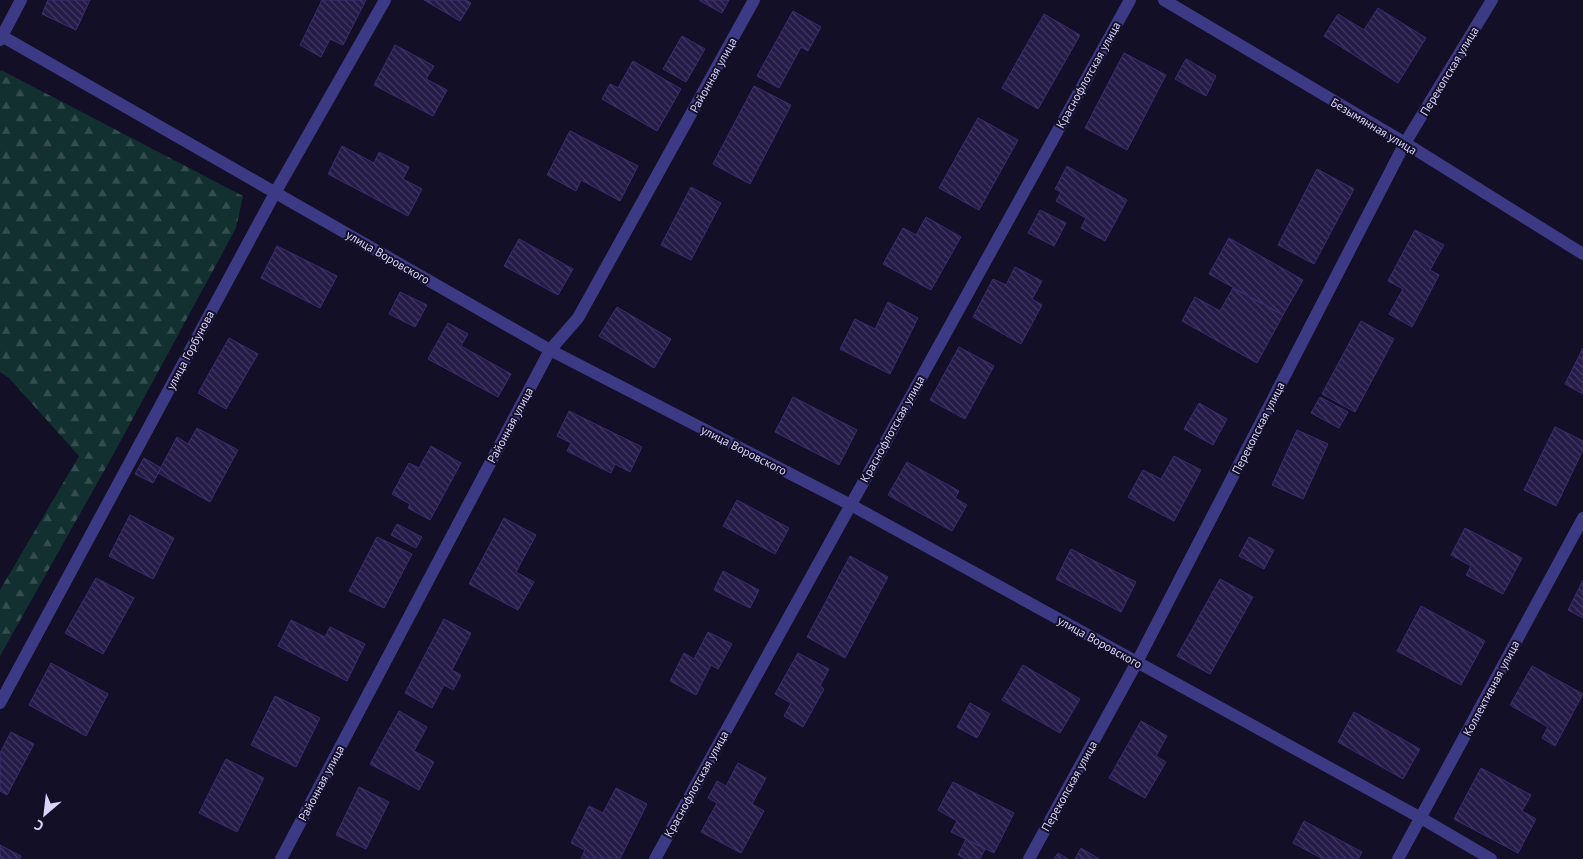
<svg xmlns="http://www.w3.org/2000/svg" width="1583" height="859" viewBox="0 0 1583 859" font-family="'PT Sans',sans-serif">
  <defs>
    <pattern id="forest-firs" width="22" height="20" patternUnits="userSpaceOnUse" patternTransform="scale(1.25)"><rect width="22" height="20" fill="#12302f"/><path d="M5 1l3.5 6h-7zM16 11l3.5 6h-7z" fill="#344d4e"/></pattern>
    <pattern id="building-back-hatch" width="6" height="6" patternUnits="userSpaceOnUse" patternTransform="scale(1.25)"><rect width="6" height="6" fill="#241b47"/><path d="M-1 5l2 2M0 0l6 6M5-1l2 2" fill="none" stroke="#433b63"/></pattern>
  </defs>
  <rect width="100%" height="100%" fill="#130f26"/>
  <path fill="url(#forest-firs)" d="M1,70L243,196L236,228L113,455L0,656V590L79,456L9,378L0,372V72Z"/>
  <path fill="url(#building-back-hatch)" stroke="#3b2d73" d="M48,0H90L76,30L42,14Z
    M322,0H366L343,45L330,39L321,57L300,45Z
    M424,0H466L471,3L460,21Z
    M700,0H729L722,13L700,1Z
    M1378,8L1426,38L1398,83L1324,36L1338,14L1364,30Z
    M793,11L821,27L808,51L801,47L779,88L757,76Z
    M1044,14L1080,35L1038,109L1002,88Z
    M682,36L705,49L686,82L663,69Z
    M395,45L434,66L426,79L447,90L433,116L374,85Z
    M1124,53L1166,75L1127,150L1085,128Z
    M1186,59L1216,76L1206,96L1175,79Z
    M633,61L681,89L657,131L602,99L610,84L618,88Z
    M754,86L791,105L750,184L713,164Z
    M978,118L1018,140L979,210L939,188Z
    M570,131L638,166L620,201L581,180L576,191L547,175Z
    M342,146L374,163L379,152L409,167L403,179L422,189L408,216L328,174Z
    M1067,166L1127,200L1105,241L1081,228L1086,218L1056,201L1061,192L1055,189Z
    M1317,169L1354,189L1314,264L1278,245Z
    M691,187L721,203L691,260L661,245Z
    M1040,210L1066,223L1054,246L1028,233Z
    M926,217L961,237L931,290L883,264L903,228L916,235Z
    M1415,230L1444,245L1430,270L1439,275L1412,327L1389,314L1403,289L1388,281Z
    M1229,238L1303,280L1283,315L1209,274Z
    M519,239L573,269L558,295L504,266Z
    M277,246L337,276L320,308L261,278Z
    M1015,267L1042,281L1032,299L1042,305L1021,344L973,317L993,279L1006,285Z
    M1233,288L1283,315L1257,363L1182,321L1195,297L1220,311Z
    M400,292L427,305L415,327L389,314Z
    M888,302L918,318L890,374L840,349L855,319L875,329Z
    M617,307L671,339L654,368L599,336Z
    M1361,321L1394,339L1355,412L1322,394Z
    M448,323L468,334L461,346L511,374L498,397L428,359Z
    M229,338L258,354L226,409L198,393Z
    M959,347L994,366L965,419L930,400Z
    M1583,348V394L1565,384Z
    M793,397L857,430L839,465L775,432Z
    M1320,397L1348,412L1339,428L1311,413Z
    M1199,403L1227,419L1213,445L1184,429Z
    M569,411L642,447L630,472L615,464L611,473L567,451L571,443L557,436Z
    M1555,427L1583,441V450L1556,506L1524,490Z
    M197,428L238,450L210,502L158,473L177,437L188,444Z
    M1297,430L1328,444L1303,499L1272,485Z
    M431,446L461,463L430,520L408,508L410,504L392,494L409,463L419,468Z
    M1174,456L1201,470L1174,521L1128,497L1143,470L1161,479Z
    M144,458L161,468L153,483L135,474Z
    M907,462L959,491L955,498L967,505L952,531L888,495Z
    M737,500L789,528L775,554L723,526Z
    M130,515L174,538L153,579L109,556Z
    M504,518L536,535L516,572L534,582L518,610L469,584Z
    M397,524L422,537L416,548L391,535Z
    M1465,528L1522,558L1503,594L1466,575L1471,566L1451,555Z
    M377,537L412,554L384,608L349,591Z
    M1249,537L1274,550L1264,569L1239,556Z
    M1071,549L1136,582L1121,612L1056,579Z
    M850,556L888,577L845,658L807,637Z
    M723,571L759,590L750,608L714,590Z
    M96,578L134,598L103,654L65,633Z
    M1220,579L1253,597L1210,674L1177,656Z
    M1583,580V618L1568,610Z
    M1421,606L1485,641L1461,685L1397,651Z
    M444,619L471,633L452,670L461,675L453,690L444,685L432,708L405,693Z
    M291,620L325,637L330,627L365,644L347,681L278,646Z
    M708,632L732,644L718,669L711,665L696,695L670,681L684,653L694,659Z
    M798,653L829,669L820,686L824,689L803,727L784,716L791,703L775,694Z
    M51,663L108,694L86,736L29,705Z
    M1023,665L1080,699L1060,733L1002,700Z
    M1532,666L1583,694L1555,746L1542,738L1548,727L1510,705Z
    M275,696L320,718L296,767L251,745Z
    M970,703L990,714L977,738L957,727Z
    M399,711L427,727L414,751L434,762L419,790L370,764Z
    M1354,712L1420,749L1403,779L1338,742Z
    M1141,721L1167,736L1156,756L1166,762L1145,798L1109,778Z
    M11,732L34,744L7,795L0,791V753Z
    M226,759L264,778L237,832L199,813Z
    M738,763L766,778L752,804L764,811L741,853L701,832L717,803L708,798L717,781L726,786Z
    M1481,768L1531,795L1522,811L1536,819L1518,853L1454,819Z
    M953,782L1014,813L994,853L951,832L957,821L938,810Z
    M359,787L389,802L366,849L336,835Z
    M616,788L647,804L620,859H581L585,850L571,843L589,806L603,813Z
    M1304,821L1362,852L1358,859H1323L1293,843Z
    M966,839L985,849L980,859H966L958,855Z
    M0,845L21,856L20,859H0Z
    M1081,848L1099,859H1075Z
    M1058,853L1068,859H1054Z"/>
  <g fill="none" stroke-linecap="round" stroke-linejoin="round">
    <path stroke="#3d3a85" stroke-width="12" d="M1164,0L1405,143L1583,254
      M0,35L550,350L851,505L1421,818L1491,859
      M0,40L21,0
      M0,703L275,193L385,0
      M281,859L550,350L578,318L754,0
      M655,859L1130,0
      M1029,859L1137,662L1405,143L1492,0
      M1398,859L1583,518"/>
  </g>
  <g text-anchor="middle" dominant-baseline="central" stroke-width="4" stroke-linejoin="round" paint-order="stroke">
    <g font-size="12" fill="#d9d4ff" stroke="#130f26">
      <text transform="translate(1449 71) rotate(-59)">Перекопская улица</text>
      <text transform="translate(713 75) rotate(-61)">Районная улица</text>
      <text transform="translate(1088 75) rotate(-61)">Краснофлотская улица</text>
      <text transform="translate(1374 126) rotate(31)">Безымянная улица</text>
      <text transform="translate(388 257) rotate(30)">улица Воровского</text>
      <text transform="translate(190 350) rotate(-62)">улица Горбунова</text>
      <text transform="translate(510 425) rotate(-62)">Районная улица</text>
      <text transform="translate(1258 428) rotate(-63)">Перекопская улица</text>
      <text transform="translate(892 429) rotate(-61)">Краснофлотская улица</text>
      <text transform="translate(744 450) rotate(27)">улица Воровского</text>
      <text transform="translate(1100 642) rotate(29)">улица Воровского</text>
      <text transform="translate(1491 688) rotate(-62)">Коллективная улица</text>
      <text transform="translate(321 783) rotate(-62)">Районная улица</text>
      <text transform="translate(696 784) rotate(-61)">Краснофлотская улица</text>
      <text transform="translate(1069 786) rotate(-61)">Перекопская улица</text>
    </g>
  </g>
  <g transform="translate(45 814) rotate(208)" stroke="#130f26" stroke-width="4" paint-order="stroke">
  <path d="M0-4L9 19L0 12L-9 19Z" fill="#d9d4ff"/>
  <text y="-8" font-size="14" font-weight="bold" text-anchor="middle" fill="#d9d4ff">С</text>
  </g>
</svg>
